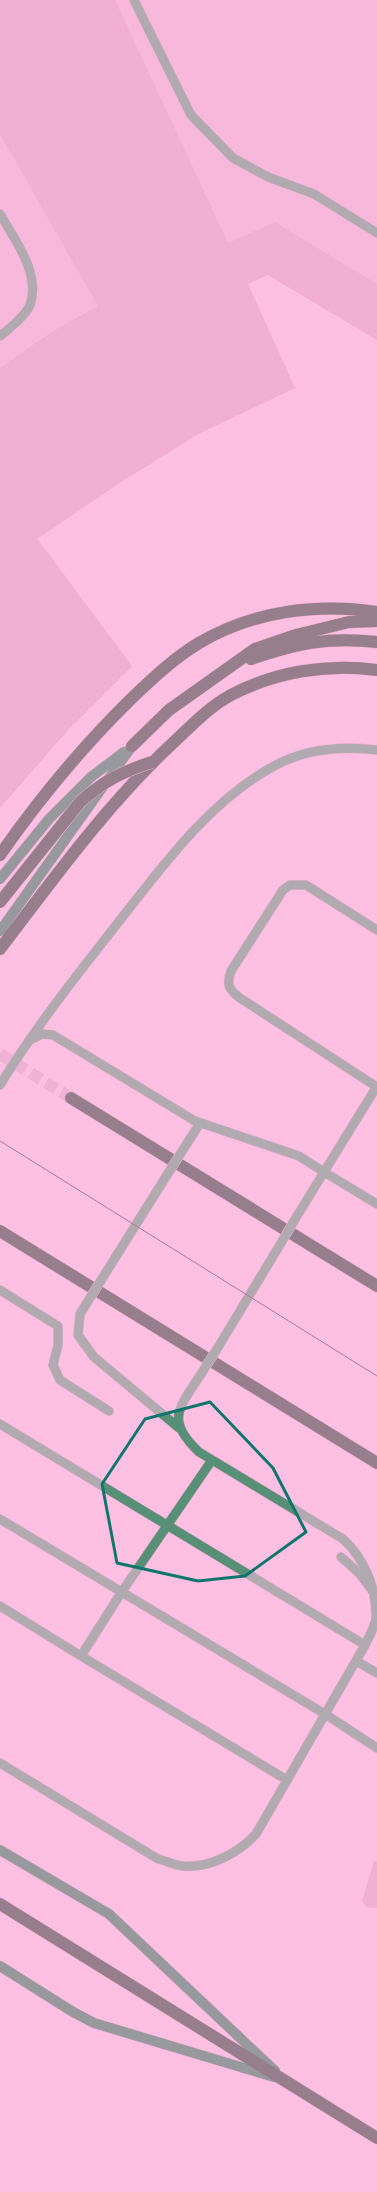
<svg xmlns="http://www.w3.org/2000/svg" width="377" height="2192" viewBox="0 0 377 2192" font-family="'Archivo Narrow',sans-serif">
  <rect width="100%" height="100%" fill="#fdbfe2"/>
  <path fill="#f1afd4" d="M0,0H377V340L268,275L248,284L295,388L200,433L118,484L38,539L132,666L68,730L0,808Z"/>
  <path fill="#e39bc4" d="M0,0H115L228,243L275,222L377,284V340L268,275L248,284L295,388L200,433L118,484L37,539L132,666L68,730L0,808V368L53,331L98,306L0,134Z
    M374,1861L377,1862V1908L366,1907L362,1901Z"/>
  <g fill="none" stroke-linecap="round" stroke-linejoin="round">
    <path stroke="#dca4c4" stroke-width="12" stroke-dasharray="12 6" stroke-linecap="butt" d="M0,1054L71,1098"/>
    <defs>
      <path id="lane" d="M134,0L191,115L233,158L268,177L314,194L377,233
        M0,214C15,240 41,274 30,305C26,315 8,330 0,336
        M377,930L306,885H290L283,890L231,971C226,984 229,990 240,998L377,1087
        M30,1040L42,1034L53,1035L195,1121L299,1156L324,1172L297,1216
        M0,1085C35,1028 76,976 117,924C162,867 209,801 274,766C305,749 343,746 377,750
        M377,1086L324,1172L377,1204
        M186,1145L200,1123
        M105,1274L167,1175
        M0,1290L58,1326V1345L53,1365L60,1380L109,1411
        M85,1306L80,1314L78,1335L94,1357L179,1428
        M217,1349L281,1243
        M0,1424L365,1645
        M212,1460L121,1593L81,1656L287,1780
        M0,1519L325,1714L377,1748
        M341,1557L360,1574L374,1593
        M0,1606L81,1656
        M356,1661L377,1673
        M0,1763L158,1859C166,1861 175,1865 183,1866C211,1868 238,1853 256,1834L365,1645C369,1637 374,1628 376,1619C377,1588 364,1558 343,1539L199,1452C165,1420 179,1408 201,1374"/>
      <path id="secondary" d="M0,879L49,819L91,777L124,752
        M0,931L132,746
        M0,1850L109,1914L275,2071
        M0,1966L73,2012L94,2023L274,2077"/>
      <path id="highway" d="M251,659C298,643 327,637 377,642
        M132,746L169,710L255,649L296,635L349,622L377,621
        M0,855C39,799 83,746 132,698C153,678 174,658 199,643C253,611 316,603 377,612
        M0,949C55,877 108,803 175,741C192,725 209,707 231,695C275,672 327,663 377,670
        M71,1098L377,1286
        M0,1231L377,1463
        M0,1904L377,2138"/>
    </defs>
    <use href="#lane" stroke="#d69ebe" stroke-width="10"/>
    <use href="#secondary" stroke="#d69ebe" stroke-width="11"/>
    <use href="#highway" stroke="#d69ebe" stroke-width="13"/>
    <use href="#lane" stroke="#579077" stroke-width="9"/>
    <use href="#secondary" stroke="#1e6b4e" stroke-width="10"/>
    <use href="#highway" stroke="#1a2f26" stroke-width="12"/>
    <path stroke="#49283c" stroke-width="1" d="M0,1141L377,1376"/>
    <defs>
      <path id="lane-bridge" d="M167,1175L186,1145
        M281,1243L297,1216
        M85,1306L105,1274
        M201,1374L217,1349"/>
      <path id="highway-bridge" d="M0,902L80,802C104,781 121,772 152,762"/>
    </defs>
    <use href="#lane-bridge" stroke="#d69ebe" stroke-width="10" stroke-linecap="butt"/>
    <use href="#highway-bridge" stroke="#d69ebe" stroke-width="13" stroke-linecap="butt"/>
    <use href="#lane-bridge" stroke="#579077" stroke-width="9"/>
    <use href="#highway-bridge" stroke="#1a2f26" stroke-width="12"/>
  </g>
  <path d="M0 0H377V2192H0ZM210,1402L273,1468L306,1532L245,1576L198,1581L117,1563L102,1484L145,1419Z" fill="#fdbfe2" fill-opacity=".55" fill-rule="evenodd"/>
  <path fill="none" stroke="#0f766e" stroke-width="3" stroke-linejoin="round" d="M210,1402L273,1468L306,1532L245,1576L198,1581L117,1563L102,1484L145,1419Z"/>
</svg>
